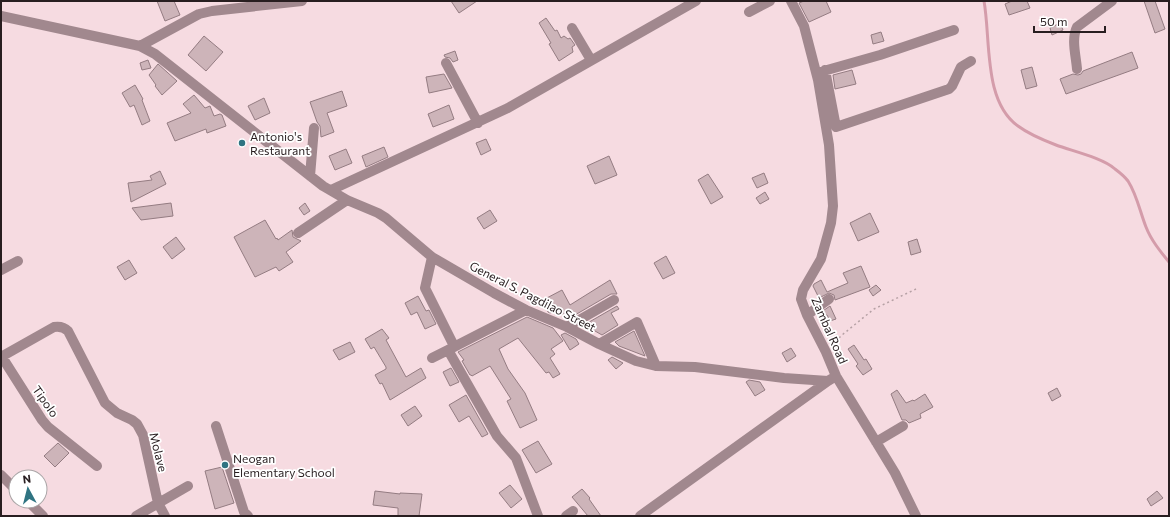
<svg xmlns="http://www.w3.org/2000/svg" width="1170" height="517" viewBox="0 0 1170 517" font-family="Commissioner,sans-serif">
  <rect width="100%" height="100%" fill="#f6dbe1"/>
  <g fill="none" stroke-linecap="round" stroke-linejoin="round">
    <path stroke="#d49caa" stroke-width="3" d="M984,1C991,40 983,101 1018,126C1030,135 1043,140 1056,145C1072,151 1103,158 1115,169C1119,172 1125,177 1128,181C1137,195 1140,212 1146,227C1151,240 1160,251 1169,262"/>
  </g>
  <path fill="#cdb4b9" stroke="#947c82" d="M157,1H174L180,15L165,21Z
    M451,1H477L459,13Z
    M804,1H826L831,12L809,22L799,3Z
    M1012,1H1027L1030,8L1009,15L1005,4Z
    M1144,1H1155L1165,29L1155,33Z
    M546,18L555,31L557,30L561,38L564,36L568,39L570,38L575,45L572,47L573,52L559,61L549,44L551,43L539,23Z
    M1060,23L1063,30L1052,35L1050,28Z
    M881,32L884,41L873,44L871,35Z
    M204,36L223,52L206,71L188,55Z
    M455,51L458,60L453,62L450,58L445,57L444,55Z
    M1132,52L1138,68L1066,94L1060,79L1073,74L1078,75L1081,74L1083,71Z
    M148,60L151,68L142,70L140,63Z
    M158,64L177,81L162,95L155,86L156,85L149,75Z
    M1032,67L1037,86L1026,89L1021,70Z
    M852,70L856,84L835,89L833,75Z
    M444,74L452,88L429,93L426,77Z
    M135,85L143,99L142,100L150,121L142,125L134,105L130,107L122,93Z
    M342,91L347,106L327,113L334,132L321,137L320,126L317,122L310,102Z
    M194,95L205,108L210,106L214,116L220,114L222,115L226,126L207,133L206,129L175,141L167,123L191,113L183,104Z
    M264,98L270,113L255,120L248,106Z
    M449,105L454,119L433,127L428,114Z
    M486,139L491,150L481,155L476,143Z
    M384,147L388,157L366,167L362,156Z
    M346,149L352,163L335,170L329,156Z
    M609,156L617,175L595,184L587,166Z
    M160,171L166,184L131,202L128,183L152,180L150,176Z
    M764,173L768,183L757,188L752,178Z
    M708,174L723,197L711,204L698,180Z
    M765,192L769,199L760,204L756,198Z
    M171,203L173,216L141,220L132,208Z
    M305,203L310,211L304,215L299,208Z
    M490,210L497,221L484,229L477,218Z
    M870,213L879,232L858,241L850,223Z
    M265,220L276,239L277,238L278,240L292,230L293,237L301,241L286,252L293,262L279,271L276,267L255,277L234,237Z
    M176,237L185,249L172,259L163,247Z
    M917,239L921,252L911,255L908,242Z
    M666,256L675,273L663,279L654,263Z
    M129,260L137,273L125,280L117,267Z
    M861,266L870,287L835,300L834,295L829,293L819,298L813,286L814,284L821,280L827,292L848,283L843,273Z
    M610,280L617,294H611L575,315L572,311L565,315L561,313L558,309L550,313L548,312L543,300L562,290L570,305Z
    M876,285L881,290L873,296L869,290Z
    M418,296L426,311L429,310L436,324L425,329L417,312L411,315L405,303Z
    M617,306L619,309L611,313L618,325L602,335L588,327L586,328L584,325Z
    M830,306L836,319L830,321L827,315L819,318L817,315Z
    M527,317L553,328L563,341L551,349L555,354L550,358L560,374L553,378L549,372L546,373L518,338L499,349L508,369L525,393L537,420L520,428L507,401L511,399L490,366L472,376L471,375H470L462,361L464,360L458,352Z
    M382,329L389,338L386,340L406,377L421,368L426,378L390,400L382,383L380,384L375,375L386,369V367L374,347L371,349L365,339Z
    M634,331L645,356L619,346L615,342Z
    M565,333L576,339L579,344L570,350L561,335Z
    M350,342L355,352L339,360L333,350Z
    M854,345L864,360L866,359L872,369L863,375L856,366L858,364L848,349Z
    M791,348L796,356L787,362L782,353Z
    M612,357L623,363L616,369L608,360Z
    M451,368L459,382L450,386L443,372Z
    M749,380L760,382L765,390L755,396L746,382Z
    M1057,388L1061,396L1052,401L1048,393Z
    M897,390L906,403L913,400L914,401L925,394L933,407L920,414L921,418L909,423L906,420H902L891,394Z
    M466,395L488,434L482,437L469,416L459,422L449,405Z
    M415,406L422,416L408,426L401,415Z
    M538,441L552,464L536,473L522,450Z
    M58,443L69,453L55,467L44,456Z
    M222,467L234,503L215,509L205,471Z
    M510,485L522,499L511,508L499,493Z
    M582,489L590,498L589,499L601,516H588L572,497Z
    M375,491L400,494V493L422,494L419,516H398V508L373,505Z
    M1157,491L1163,498L1151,506L1147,499Z"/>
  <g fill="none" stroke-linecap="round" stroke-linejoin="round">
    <path stroke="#b6a1a5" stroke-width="1.5" stroke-dasharray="2 3" stroke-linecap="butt" d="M832,345L842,335L874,309L916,289"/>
    <path stroke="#a1888e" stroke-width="10" d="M791,1L804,26L818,80L829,145L833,206L831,223L821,259L803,290L801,299L807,315L826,352L836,376L895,473L916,516
      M749,12L770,1
      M1,16L140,46L155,54L323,186L347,200L378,213L386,218L432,257L494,293L526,310L567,327L599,344L636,361L656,366L695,367L784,378L828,381L836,376
      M572,28L591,60
      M140,46L199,14L212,11L302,1
      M446,63L478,123
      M1077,69C1076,56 1071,39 1077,27L1112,1
      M825,70L836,127L949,89L952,86L961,67L971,61
      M820,72L880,55L954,30
      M310,176L314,128
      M331,190L508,108L696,1
      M298,233L347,200
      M432,257L425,288L454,346
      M1,270L18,261
      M526,310L448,350L497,436L516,458L538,516
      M807,315L829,299
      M567,327L614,300
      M599,344L637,322L656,366
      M1,357L54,327C60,326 64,327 68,331L105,403L117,413L132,420L137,424L143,435L158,503L165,516
      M2,357L42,420L48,427L97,466
      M432,358L448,350
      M216,426L244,512L248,516
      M876,442L903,426
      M1,475L16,490
      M28,501L43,516
      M136,516L188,486
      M566,516L573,511
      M640,516L828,381"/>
  </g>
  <g fill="#2f7482" stroke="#fff" stroke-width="1.5">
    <circle cx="242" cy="143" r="4"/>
    <circle cx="225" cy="465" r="4"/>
  </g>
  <g text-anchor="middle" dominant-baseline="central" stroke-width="3.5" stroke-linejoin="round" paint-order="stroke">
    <g font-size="12" fill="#281e20" stroke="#fff" text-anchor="start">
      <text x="250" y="136">Antonio's<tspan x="250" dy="14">Restaurant</tspan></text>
      <text x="233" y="458">Neogan<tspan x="233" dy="14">Elementary School</tspan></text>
    </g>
    <g font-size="12" fill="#281e20" stroke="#fff">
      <text transform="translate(533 296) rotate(27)">General S. Pagdilao Street</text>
      <text transform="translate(830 330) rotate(66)">Zambal Road</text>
      <text transform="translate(46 401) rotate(55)">Tipolo</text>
      <text transform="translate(159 452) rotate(76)">Molave</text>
    </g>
  </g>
  <rect width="1170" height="517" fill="none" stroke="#281e20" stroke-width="4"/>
  <g transform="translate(28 489) rotate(353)"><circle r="19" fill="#ffffff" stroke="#a9a5a6"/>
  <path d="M0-3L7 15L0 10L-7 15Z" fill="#2f7482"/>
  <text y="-6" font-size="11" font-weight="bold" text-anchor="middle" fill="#281e20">N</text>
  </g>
  <path d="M1034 26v6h71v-6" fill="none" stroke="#281e20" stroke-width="2"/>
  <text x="1040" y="26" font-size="12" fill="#281e20" stroke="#ffffff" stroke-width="3" paint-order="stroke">50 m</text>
</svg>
